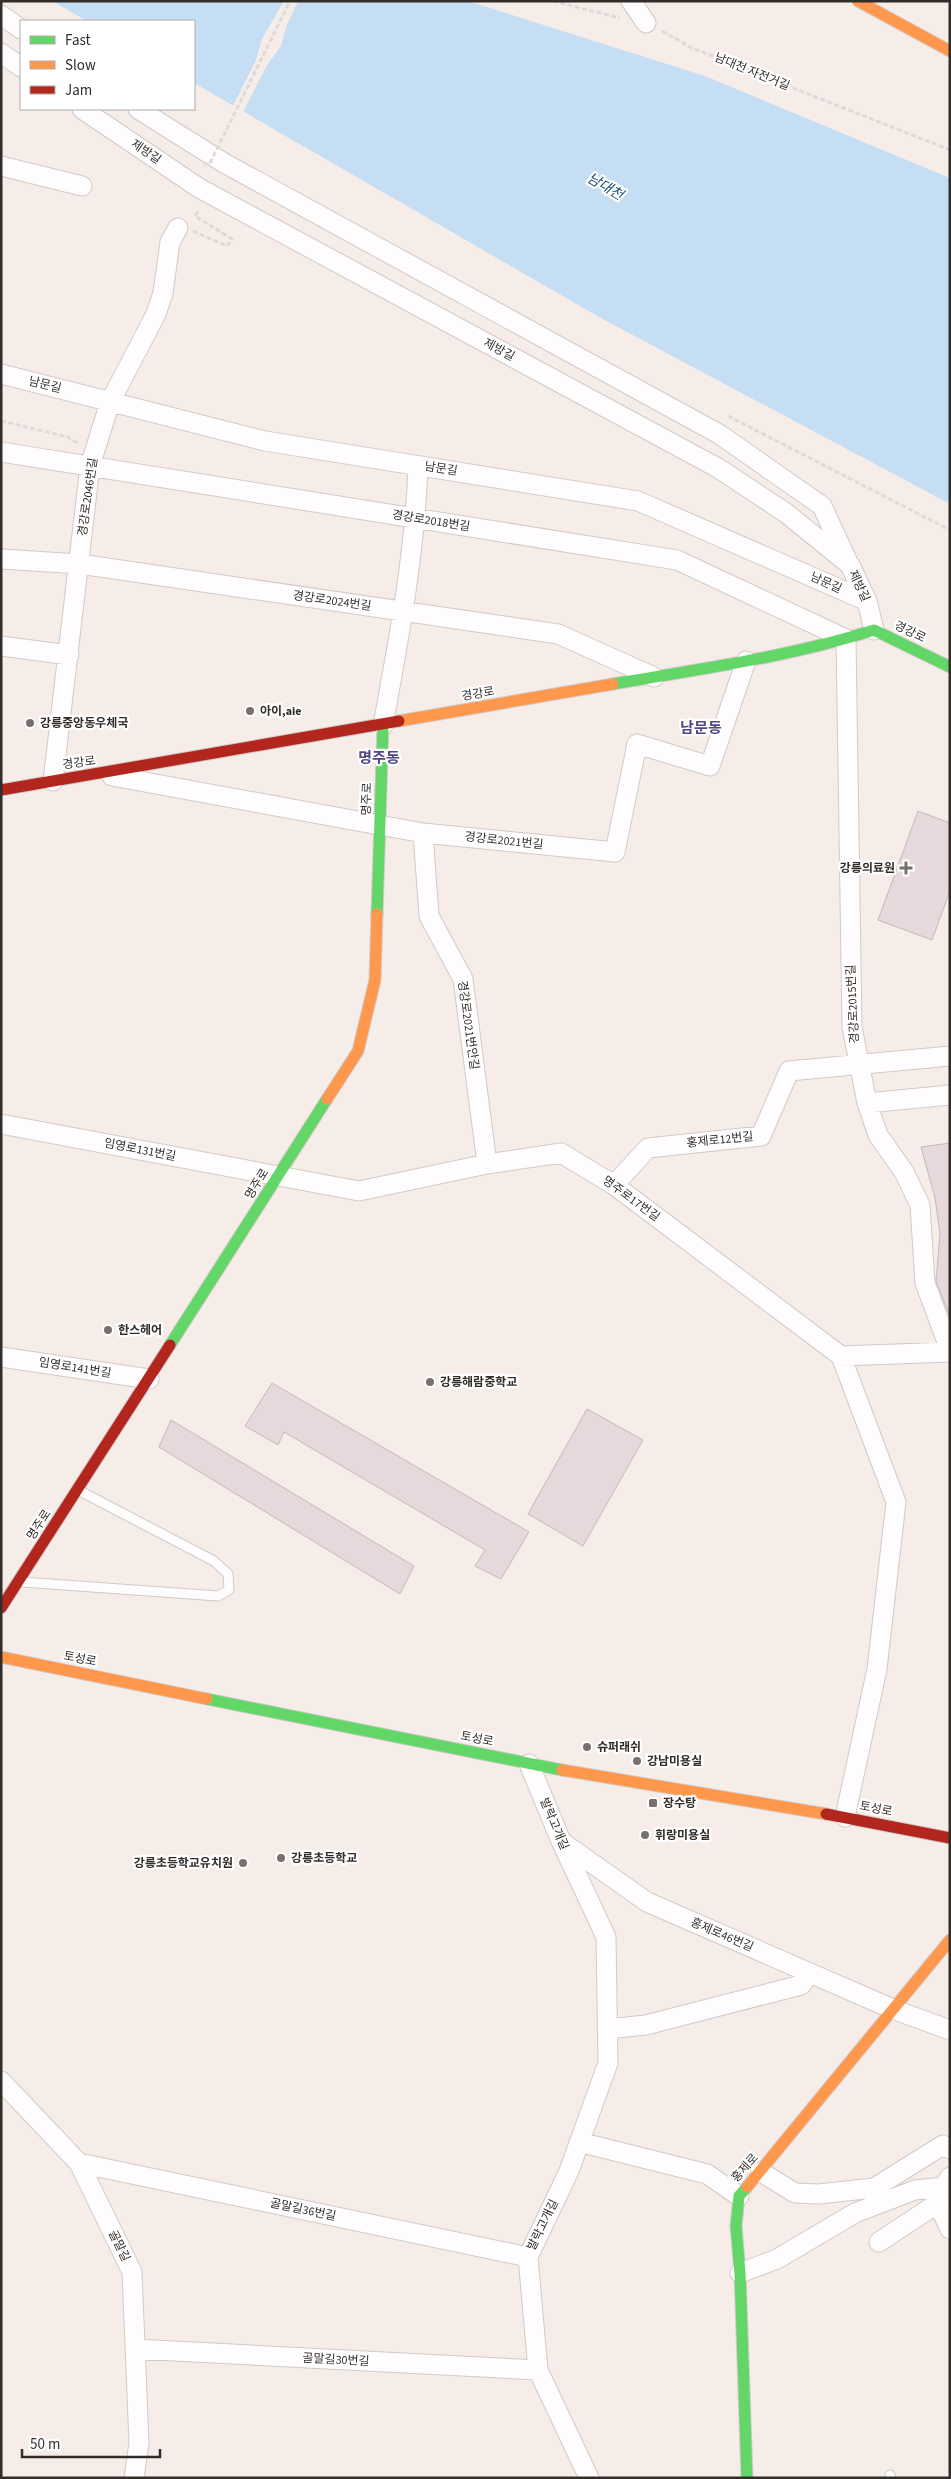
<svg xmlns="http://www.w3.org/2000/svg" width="951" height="2479" viewBox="0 0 951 2479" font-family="'Source Sans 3','Noto Sans KR',sans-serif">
  <rect width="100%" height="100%" fill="#f6ede9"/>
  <path fill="#c6def4" d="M52,1H468L705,76L950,178V504L599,317L194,83V21H87Z"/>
  <path fill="#f6ede9" d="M284,1H298L286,27L281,46L267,65L242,114L232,108L256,60L262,39Z"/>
  <path fill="#e7d8dc" stroke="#c2bbba" d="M918,811L950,823V891L932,940L878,920Z
    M950,1143V1317L936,1281L940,1233L935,1198L921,1147Z
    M272,1383L529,1532L501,1579L475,1566L485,1550L284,1432L278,1445L245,1426Z
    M587,1409L643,1440L583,1546L528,1514Z
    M171,1420L414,1566L400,1594L159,1447Z"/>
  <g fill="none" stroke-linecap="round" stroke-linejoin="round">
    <defs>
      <path id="lane" d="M22,1582L218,1596L229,1590L228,1574L214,1561L78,1490
        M890,2475L891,2478"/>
      <path id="street" d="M631,1L646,23
        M1,15L21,29
        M1,53L21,67
        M82,109L199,188L718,468L786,513L850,565L867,601L874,630
        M138,109L224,163L719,434L822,506L847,560
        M1,166L82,186
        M1,374L265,441L638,501L867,601
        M1,452L677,560L846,639L852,1027L867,1103L878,1135L904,1172L920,1205L925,1283L950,1350
        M1,559L80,564L558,634L654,677
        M1,646L69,655
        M383,725C399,638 415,553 418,466
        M112,776L423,833L615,852L637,744L710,766L746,661
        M53,781L90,466L110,402L156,314L163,293L170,242L178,228
        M423,833L429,916L463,979L487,1164
        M867,1103L950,1095
        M1,1124L359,1191L487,1164L561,1153L614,1185L841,1356L950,1352
        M614,1185L648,1148L761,1136L789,1071L950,1056
        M841,1356L896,1502L877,1669L845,1817
        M1,1357L149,1379
        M529,1764L561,1841L606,1937L608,2063L569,2171L528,2257L538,2370L589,2478
        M562,1842L647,1902L895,2010L950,2030
        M607,2029L646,2025L801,1985L804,1981L803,1970
        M1,2081L79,2163L132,2272L139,2443L134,2478
        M579,2142L707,2174L739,2196
        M79,2163L528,2257
        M761,2172L795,2193L819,2194L874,2188L943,2145L950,2149
        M938,2203L950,2229
        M879,2242L938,2203L944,2187
        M740,2273L777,2259L855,2213L915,2190L944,2187L950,2177
        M135,2349L538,2370"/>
      <path id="fast" d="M613,684C700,669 789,657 874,630L950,667
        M377,914L383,725
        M170,1345L327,1099
        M207,1699L562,1770
        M747,2478L740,2273L736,2226L739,2196L747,2187"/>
      <path id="slow" d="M858,1L950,51
        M399,721L613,684
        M327,1099L358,1051L375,980L377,914
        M1,1657L207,1699
        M562,1770L826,1814
        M747,2187L950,1940"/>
      <path id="jam" d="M1,790L399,721
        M1,1608L170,1345
        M826,1814L950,1838"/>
    </defs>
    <use href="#lane" stroke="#d1cac7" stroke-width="11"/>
    <use href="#street" stroke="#d1cac7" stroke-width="21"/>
    <use href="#fast" stroke="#d1cac7" stroke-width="13"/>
    <use href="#slow" stroke="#d1cac7" stroke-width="13"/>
    <use href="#jam" stroke="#d1cac7" stroke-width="13"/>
    <path stroke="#dddad9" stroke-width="3" stroke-dasharray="5 2.5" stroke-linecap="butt" d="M553,1L620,18
      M662,31L692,48L950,150
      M193,231L227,246L232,239L195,216L199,209
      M728,416L950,530
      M1,421L68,437L79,444"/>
    <use href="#lane" stroke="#fefcfc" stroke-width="9"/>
    <use href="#street" stroke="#fefcfc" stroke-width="19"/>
    <use href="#fast" stroke="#63d668" stroke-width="11"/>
    <use href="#slow" stroke="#ff974d" stroke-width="11"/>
    <use href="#jam" stroke="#b3261e" stroke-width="11"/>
    <path stroke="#dddad9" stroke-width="3" stroke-dasharray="5 2.5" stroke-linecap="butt" d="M204,163L209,165L290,1"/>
  </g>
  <g fill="#77706d" stroke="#fff" stroke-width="2">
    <circle cx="250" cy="711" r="5"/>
    <circle cx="30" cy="723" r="5"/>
    <path d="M903.5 860.5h5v5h5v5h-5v5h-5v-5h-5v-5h5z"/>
    <circle cx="108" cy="1330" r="5"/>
    <circle cx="430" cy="1382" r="5"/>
    <circle cx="587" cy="1747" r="5"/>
    <circle cx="637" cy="1761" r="5"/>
    <rect x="648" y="1798" width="10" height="10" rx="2.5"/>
    <circle cx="645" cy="1835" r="5"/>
    <circle cx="281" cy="1858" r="5"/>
    <circle cx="243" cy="1863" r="5"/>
  </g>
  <g text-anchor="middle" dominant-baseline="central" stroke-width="4.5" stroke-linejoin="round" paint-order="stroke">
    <g font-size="12" fill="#332d2a" stroke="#fff">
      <text transform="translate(752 72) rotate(22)">남대천 자전거길</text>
      <text transform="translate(146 152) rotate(34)">제방길</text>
      <text transform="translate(499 350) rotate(28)">제방길</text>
      <text transform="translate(45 385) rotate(14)">남문길</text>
      <text transform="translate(441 469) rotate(9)">남문길</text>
      <text transform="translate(88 497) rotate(-82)">경강로2046번길</text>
      <text transform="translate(431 521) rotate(9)">경강로2018번길</text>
      <text transform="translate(826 583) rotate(24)">남문길</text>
      <text transform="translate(859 586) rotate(65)">제방길</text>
      <text transform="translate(332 601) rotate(8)">경강로2024번길</text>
      <text transform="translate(910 632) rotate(26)">경강로</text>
      <text transform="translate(478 694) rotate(-10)">경강로</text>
      <text transform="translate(79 763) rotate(-8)">경강로</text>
      <text transform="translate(367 799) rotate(-88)">명주로</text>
      <text transform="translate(504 841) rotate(6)">경강로2021번길</text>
      <text transform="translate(853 1004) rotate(-93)">경강로2015번길</text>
      <text transform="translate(468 1025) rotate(82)">경강로2021번안길</text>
      <text transform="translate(720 1140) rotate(-6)">홍제로12번길</text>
      <text transform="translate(140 1150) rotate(11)">임영로131번길</text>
      <text transform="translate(257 1184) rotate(-58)">명주로</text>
      <text transform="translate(631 1199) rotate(36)">명주로17번길</text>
      <text transform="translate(75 1368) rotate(9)">임영로141번길</text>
      <text transform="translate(39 1525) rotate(-57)">명주로</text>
      <text transform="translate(80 1659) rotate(11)">토성로</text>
      <text transform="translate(477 1739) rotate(11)">토성로</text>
      <text transform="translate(876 1809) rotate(11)">토성로</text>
      <text transform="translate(554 1824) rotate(67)">발락고개길</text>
      <text transform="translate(722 1935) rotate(23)">홍제로46번길</text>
      <text transform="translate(745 2168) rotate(-48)">홍제로</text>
      <text transform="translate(303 2210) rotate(12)">골말길36번길</text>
      <text transform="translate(543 2225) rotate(-64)">발락고개길</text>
      <text transform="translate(119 2246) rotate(64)">골말길</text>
      <text transform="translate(336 2360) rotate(3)">골말길30번길</text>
    </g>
    <g font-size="12" font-weight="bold" fill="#332d2a" stroke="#fff" text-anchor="start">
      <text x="260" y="711">아이,aie</text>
      <text x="40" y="723">강릉중앙동우체국</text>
      <text x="895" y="868" text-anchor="end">강릉의료원</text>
      <text x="118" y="1330">한스헤어</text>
      <text x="440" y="1382">강릉해람중학교</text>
      <text x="597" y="1747">슈퍼래쉬</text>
      <text x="647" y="1761">강남미용실</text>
      <text x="663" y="1803">장수탕</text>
      <text x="655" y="1835">휘랑미용실</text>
      <text x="291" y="1858">강릉초등학교</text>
      <text x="233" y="1863" text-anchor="end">강릉초등학교유치원</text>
    </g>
    <g font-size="14" font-style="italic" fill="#1b5178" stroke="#fff">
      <text transform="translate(605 187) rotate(30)">남대천</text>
    </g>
    <g font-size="15" font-weight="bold" fill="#504785" stroke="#fff">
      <text x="701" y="728">남문동</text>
      <text x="379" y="758">명주동</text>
    </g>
  </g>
  <rect width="951" height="2479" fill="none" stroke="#332d2a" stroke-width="5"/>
  <rect x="20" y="20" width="175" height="90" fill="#ffffff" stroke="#adabaa"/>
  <rect x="30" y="36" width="25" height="8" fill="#63d668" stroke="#adabaa"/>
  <text x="65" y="45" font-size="15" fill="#332d2a">Fast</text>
  <rect x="30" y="61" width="25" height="8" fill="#ff974d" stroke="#adabaa"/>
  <text x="65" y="70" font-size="15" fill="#332d2a">Slow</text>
  <rect x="30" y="86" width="25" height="8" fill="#b3261e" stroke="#adabaa"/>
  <text x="65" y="95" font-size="15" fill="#332d2a">Jam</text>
  <path d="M22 2449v8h138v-8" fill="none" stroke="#332d2a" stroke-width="2.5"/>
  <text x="30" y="2449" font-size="15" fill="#332d2a" stroke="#ffffff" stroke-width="4" paint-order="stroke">50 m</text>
</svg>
